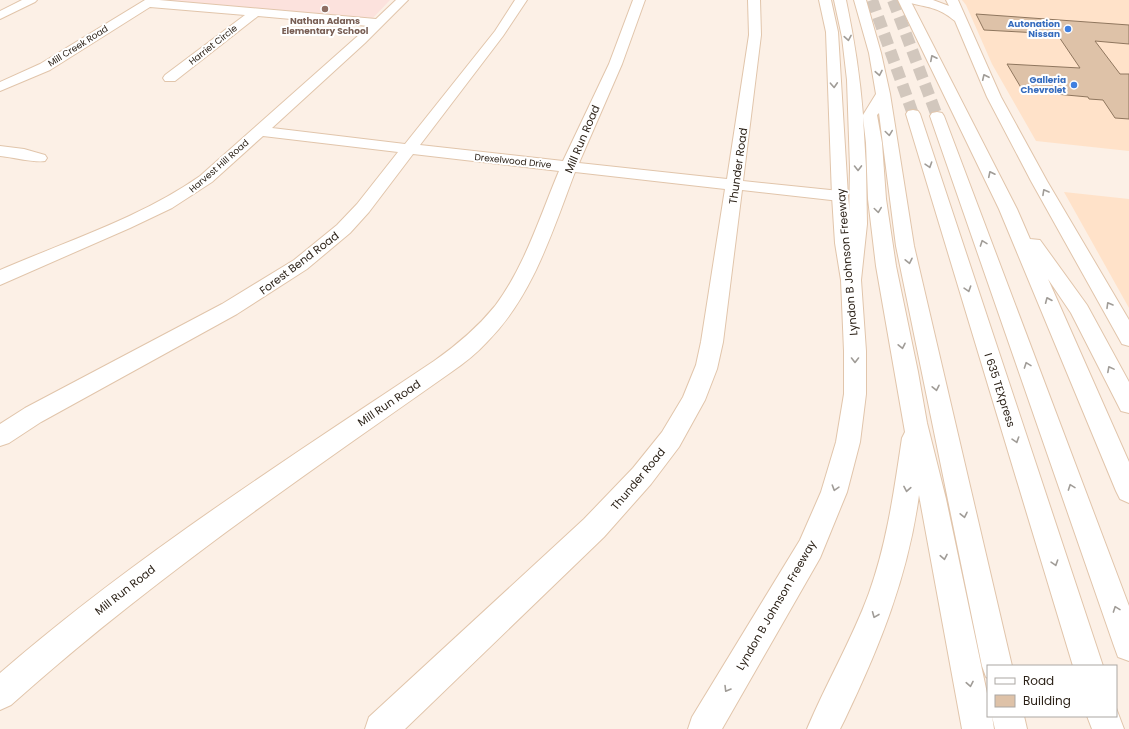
<svg xmlns="http://www.w3.org/2000/svg" width="1129" height="729" viewBox="0 0 1129 729" font-family="Poppins,sans-serif">
  <rect width="100%" height="100%" fill="#fcf0e6"/>
  <path fill="#ffe2c9" d="M962,0H1129V151L1036,141L992,64L966,5Z
    M1064,192L1129,199V308Z"/>
  <path fill="#fce2dd" d="M164,0H390L373,18Z"/>
  <path fill="#dec2a8" stroke="#8f765e" d="M976,14L1129,25V44L1095,41L1120,74H1129V119L1115,118L1103,100L1089,99L1088,97L1023,91L1007,64L1080,68L1057,34L984,30Z"/>
  <g fill="none" stroke-linecap="round" stroke-linejoin="round">
    <path stroke="#d2c7bd" stroke-width="12" stroke-dasharray="12 6" stroke-linecap="butt" d="M872,0L913,114
      M893,0L937,116"/>
    <defs>
      <path id="minor" d="M22,0H37L35,2L0,19V11Z
        M145,0H159L376,19L396,0H408L365,43L272,128L405,144L495,31L515,0H527L503,36L420,145L563,161L609,64L633,0H645L622,64L579,163L727,179L749,35L748,0H760L761,35L743,181L840,191L846,192L848,196L846,200L840,201L742,190L723,342L717,369L705,400L679,447L651,484L604,537L405,729H365L369,717L584,519L633,468L662,432L683,397L696,365L701,342L725,189L575,172C552,232 533,296 487,342C476,354 463,364 450,373C299,479 148,582 11,705L0,710V673C135,556 286,460 434,361C457,345 477,328 495,306C525,266 540,216 559,171L413,154L369,212L350,233L307,269L237,314L41,422L9,443L0,446V424L25,408L222,304L294,260L337,225L357,204L398,152L263,136L212,182L172,208L130,228L0,285V270C67,241 140,218 200,176L369,26L258,16L175,81H165L163,78L165,75L245,15L150,7L50,70L0,91V82L40,64Z
        M0,146L24,149L45,155L47,158L45,161C36,163 11,157 0,156Z"/>
      <path id="major" d="M819,0H831L838,32L848,196L853,243L861,280L866,351V394L860,442L847,492L820,558L722,729H688L692,717L800,540L821,492L836,442L844,394V351L841,280L835,243L832,196L826,32Z
        M905,0H933L949,6L946,0H958L1001,97L1047,181L1129,320V346L1122,344L1031,181L987,97L955,21C937,6 928,8 907,2Z"/>
      <path id="highway" d="M834,0H846C854,38 860,76 863,115L876,94L869,53L854,0H866L881,53L890,94L914,246L1012,666H988V678L986,677L982,666L896,246L879,113L877,115L882,143L886,199L896,266L918,372L927,423L946,499L988,698V716H992L994,729H962L919,495C908,576 880,646 845,719L840,729H807C826,683 852,640 869,593C887,543 894,491 902,438L905,432L876,266L868,199L866,143L863,117L866,168L867,224L861,280L858,285L851,287L844,285L841,280L849,224L850,168L847,80L842,37Z
        M898,0H910L1017,209L1030,239L1040,240L1087,305L1129,382V413L1121,411L1071,313L1048,279L1129,462V503L1120,499L1116,491L999,209Z
        M913,110L918,111L920,114L1103,666H1073L906,114L908,111Z
        M937,112L942,113L944,116L1129,606V661L1118,657L1114,646L930,116L932,113Z
        M1116,708L1124,729H1092L1087,716H1116Z
        M992,716H1024L1027,729H995Z"/>
    </defs>
    <use href="#minor" stroke="#e1c5ab" stroke-width="2"/>
    <use href="#major" stroke="#e1c5ab" stroke-width="2"/>
    <use href="#highway" stroke="#e1c5ab" stroke-width="2"/>
    <use href="#minor" fill="#fff" fill-rule="evenodd"/>
    <use href="#major" fill="#fff" fill-rule="evenodd"/>
    <use href="#highway" fill="#fff" fill-rule="evenodd"/>
  </g>
  <defs><path id="oneway-chevron" d="M-2-3.5L2.5 0L-2 3.5" fill="none" stroke-width="1.6" stroke-linecap="round" stroke-linejoin="round"/></defs>
  <g stroke="#a09c97">
    <use href="#oneway-chevron" transform="translate(848 38) rotate(80)"/>
    <use href="#oneway-chevron" transform="translate(933 58) rotate(-117)"/>
    <use href="#oneway-chevron" transform="translate(879 73) rotate(79)"/>
    <use href="#oneway-chevron" transform="translate(985 77) rotate(-115)"/>
    <use href="#oneway-chevron" transform="translate(834 85) rotate(87)"/>
    <use href="#oneway-chevron" transform="translate(889 133) rotate(82)"/>
    <use href="#oneway-chevron" transform="translate(929 165) rotate(72)"/>
    <use href="#oneway-chevron" transform="translate(858 168) rotate(89)"/>
    <use href="#oneway-chevron" transform="translate(991 174) rotate(-116)"/>
    <use href="#oneway-chevron" transform="translate(1045 192) rotate(-119)"/>
    <use href="#oneway-chevron" transform="translate(878 210) rotate(82)"/>
    <use href="#oneway-chevron" transform="translate(983 243) rotate(-110)"/>
    <use href="#oneway-chevron" transform="translate(909 261) rotate(78)"/>
    <use href="#oneway-chevron" transform="translate(968 289) rotate(72)"/>
    <use href="#oneway-chevron" transform="translate(1048 300) rotate(-113)"/>
    <use href="#oneway-chevron" transform="translate(1109 305) rotate(-120)"/>
    <use href="#oneway-chevron" transform="translate(902 346) rotate(78)"/>
    <use href="#oneway-chevron" transform="translate(855 360) rotate(90)"/>
    <use href="#oneway-chevron" transform="translate(1027 365) rotate(-110)"/>
    <use href="#oneway-chevron" transform="translate(1110 369) rotate(-118)"/>
    <use href="#oneway-chevron" transform="translate(936 388) rotate(78)"/>
    <use href="#oneway-chevron" transform="translate(1016 440) rotate(72)"/>
    <use href="#oneway-chevron" transform="translate(1071 487) rotate(-110)"/>
    <use href="#oneway-chevron" transform="translate(835 488) rotate(107)"/>
    <use href="#oneway-chevron" transform="translate(907 489) rotate(100)"/>
    <use href="#oneway-chevron" transform="translate(964 515) rotate(78)"/>
    <use href="#oneway-chevron" transform="translate(944 557) rotate(79)"/>
    <use href="#oneway-chevron" transform="translate(1055 563) rotate(72)"/>
    <use href="#oneway-chevron" transform="translate(1116 609) rotate(-110)"/>
    <use href="#oneway-chevron" transform="translate(875 615) rotate(112)"/>
    <use href="#oneway-chevron" transform="translate(970 684) rotate(79)"/>
    <use href="#oneway-chevron" transform="translate(727 689) rotate(121)"/>
  </g>
  <circle fill="#8d6e63" stroke="#fff" stroke-width="1.5" cx="325" cy="9" r="4"/>
  <g fill="#3f7fe0" stroke="#fff" stroke-width="1.5">
    <circle cx="1068" cy="29" r="4"/>
    <circle cx="1074" cy="85" r="4"/>
  </g>
  <g text-anchor="middle" dominant-baseline="central" stroke-width="4" stroke-linejoin="round" paint-order="stroke">
    <g font-size="9" font-weight="bold" fill="#785e54" stroke="#fff">
      <text x="325" y="21">Nathan Adams<tspan x="325" dy="10">Elementary School</tspan></text>
    </g>
    <g font-size="9" font-weight="bold" fill="#366cbe" stroke="#fff" text-anchor="end">
      <text x="1060" y="24">Autonation<tspan x="1060" dy="10">Nissan</tspan></text>
      <text x="1066" y="80">Galleria<tspan x="1066" dy="10">Chevrolet</tspan></text>
    </g>
    <g font-size="9" fill="#2c2218" stroke="#fff">
      <text transform="translate(213 45) rotate(-38)">Harriet Circle</text>
      <text transform="translate(78 46) rotate(-32)">Mill Creek Road</text>
      <text transform="translate(513 161) rotate(6)">Drexelwood Drive</text>
      <text transform="translate(219 166) rotate(-41)">Harvest Hill Road</text>
    </g>
    <g font-size="11" fill="#2c2218" stroke="#fff">
      <text transform="translate(582 139) rotate(-67)">Mill Run Road</text>
      <text transform="translate(738 166) rotate(-82)">Thunder Road</text>
      <text transform="translate(847 262) rotate(-95)">Lyndon B Johnson Freeway</text>
      <text transform="translate(299 263) rotate(-37)">Forest Bend Road</text>
      <text transform="translate(1000 390) rotate(72)">I 635 TEXpress</text>
      <text transform="translate(389 403) rotate(-34)">Mill Run Road</text>
      <text transform="translate(638 479) rotate(-50)">Thunder Road</text>
      <text transform="translate(125 590) rotate(-38)">Mill Run Road</text>
      <text transform="translate(776 605) rotate(-60)">Lyndon B Johnson Freeway</text>
    </g>
  </g>
  <rect x="987" y="665" width="130" height="52" fill="#ffffff" stroke="#aba7a3"/>
  <rect x="995" y="678" width="20" height="6" fill="#ffffff" stroke="#aba7a3"/>
  <text x="1023" y="685" font-size="12" fill="#2c2218">Road</text>
  <rect x="995" y="695" width="20" height="12" fill="#dec2a8" stroke="#aba7a3"/>
  <text x="1023" y="705" font-size="12" fill="#2c2218">Building</text>
</svg>
